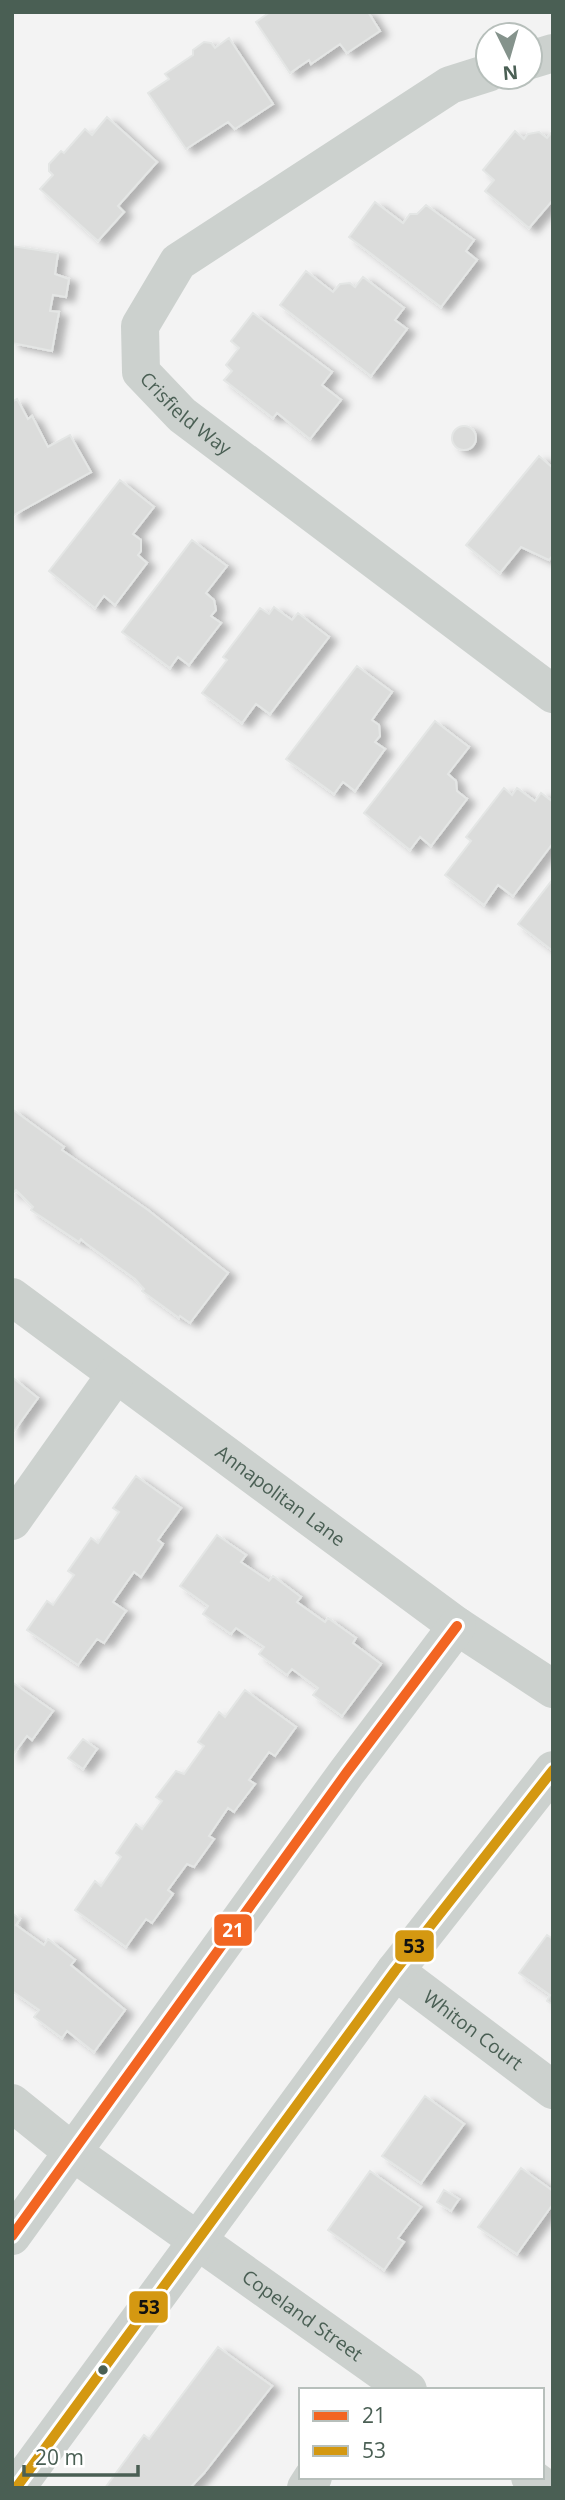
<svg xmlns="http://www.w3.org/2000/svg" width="565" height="2500" viewBox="0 0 565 2500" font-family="'Open Sans',sans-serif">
  <defs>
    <filter id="shadow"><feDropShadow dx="8" dy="4.5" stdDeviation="3.5" flood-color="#0004"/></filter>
  </defs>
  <rect width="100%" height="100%" fill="#f3f3f3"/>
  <path fill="#dbdcdb" stroke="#e4e6e5" stroke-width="2" filter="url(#shadow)" d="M270,12H368L380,31L347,53L340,44L311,64L309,60L290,73L256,22Z
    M229,38L273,104L235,129L228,122L186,149L148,93L169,79L165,74L193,55V50L204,42L211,43L215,48Z
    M107,117L157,162L118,206L124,212L98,241L40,189L53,175L49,171V164L61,151L64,153L85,129L92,135Z
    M515,131L524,139L528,134L539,132L547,138L553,131V200L529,228L485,191L494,180L483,170Z
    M375,202L403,223L410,214H417L426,205L474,240L466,251L477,260L441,307L349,237Z
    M12,246L58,253L55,274L69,279L66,297L53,295L50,311L59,312L52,351L12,343Z
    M306,271L333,292L340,284L350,283L355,287L363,277L404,308L395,320L407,329L371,376L280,305Z
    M253,313L332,372L322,385L341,400L310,439L277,413L273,418L224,380L232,371L226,365L239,348L231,341Z
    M17,399L28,419L32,416L48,447L70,435L91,472L12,516V402Z
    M452 438a12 12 0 1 1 24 0a12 12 0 1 1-24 0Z
    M539,456L553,468V555L549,560L521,547L500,573L466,545Z
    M120,480L154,507L133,534L141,540V551L138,555L147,563L115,605L104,596L95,608L49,571Z
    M192,540L227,566L206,593L214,600L216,610L211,616L221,623L189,665L178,657L170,668L122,632Z
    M274,607L292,620L298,613L329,637L270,714L256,704L242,723L202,693L227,660L223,657L260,608L269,614Z
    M357,666L392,692L372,720L379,725L380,736L375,742L385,749L355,791L343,782L334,794L286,759Z
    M435,721L469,747L448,774L456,781L457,791L467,799L431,846L420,837L410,850L364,813Z
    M504,788L512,795L517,788L535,801L541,793L553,802V843L513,896L498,885L484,905L445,875L471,841L466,837Z
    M553,879V951L518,924Z
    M12,1109L64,1147L62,1150L148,1210L228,1273L190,1323L180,1316L179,1318L142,1291L144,1289L135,1279L84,1242L81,1239L79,1242L31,1210L33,1207L16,1190L12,1194Z
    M12,1377L38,1398L12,1434Z
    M136,1476L181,1508L158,1540L163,1544L141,1577L134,1572L113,1602L126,1611L104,1643L97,1639L78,1665L27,1630L47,1601L53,1605L72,1578L74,1575L68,1571L91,1538L98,1543L119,1512L113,1508Z
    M217,1535L246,1555L241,1562L269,1581L273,1576L301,1597L297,1602L325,1622L328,1618L356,1638L353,1643L381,1664L342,1716L313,1695L318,1688L292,1669L287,1675L259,1654L264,1647L236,1628L231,1634L203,1614L208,1606L180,1586Z
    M12,1682L53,1711L32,1740L27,1736L12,1756Z
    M245,1690L296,1727L275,1756L269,1752L249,1780L255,1784L234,1812L228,1808L209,1836L214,1839L194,1867L187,1864L168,1890L173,1894L152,1923L146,1919L126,1947L75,1910L95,1881L101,1886L121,1857L116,1853L136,1824L142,1829L162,1801L156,1797L176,1771L184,1774L204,1746L198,1742L219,1712L225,1717Z
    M83,1739L97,1749L83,1769L68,1758Z
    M12,1913L20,1919L16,1925L44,1945L48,1939L75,1960L71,1965L125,2010L94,2052L67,2031L62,2038L34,2017L39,2010L12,1991Z
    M547,1935L553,1939V2005L547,2001L550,1995L519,1973Z
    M425,2096L464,2124L421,2183L382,2156Z
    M521,2168L553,2191V2204L517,2254L478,2227Z
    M370,2171L421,2207L398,2238L404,2242L384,2270L328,2230Z
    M444,2190L459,2199L451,2211L437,2202Z
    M218,2347L272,2386L204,2473L190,2488H105L144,2435L149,2439Z"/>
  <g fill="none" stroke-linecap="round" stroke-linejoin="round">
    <g stroke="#ccd1ce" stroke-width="38">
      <path d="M530,60L553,53"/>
      <path id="s1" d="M488,73L450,85L178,262L140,326L141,372L182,415L553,694"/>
      <path id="s2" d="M12,1297L457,1626L553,1689"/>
      <path d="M12,1521L116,1374"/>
      <path id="s3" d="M395,1971L553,2090"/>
      <path id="s4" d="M12,2103L74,2153L408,2390"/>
      <path d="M12,2236L347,1772L457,1626"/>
      <path d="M530,2477L545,2488"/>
      <path d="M16,2488L395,1971L553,1770"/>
      <path d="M306,2488L313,2477"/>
    </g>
    <defs>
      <path id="bus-1" d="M12,2236L347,1772L457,1626"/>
      <path id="bus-2" d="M16,2488L395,1971L553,1770"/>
    </defs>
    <use href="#bus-1" stroke="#fff" stroke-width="16"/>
    <use href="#bus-2" stroke="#fff" stroke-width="16"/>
    <use href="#bus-1" stroke="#f26522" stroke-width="10"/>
    <use href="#bus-2" stroke="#d49811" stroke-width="10"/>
  </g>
  <circle fill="#4a5f54" stroke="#fff" stroke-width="2.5" cx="103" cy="2370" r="6"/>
  <g text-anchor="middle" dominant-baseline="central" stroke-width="5" stroke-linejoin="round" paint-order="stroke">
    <g font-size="19" fill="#4a5f54" stroke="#fff">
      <text stroke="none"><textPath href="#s1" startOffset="546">Crisfield Way</textPath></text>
      <text stroke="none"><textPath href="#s2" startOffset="334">Annapolitan Lane</textPath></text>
      <text stroke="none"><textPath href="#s3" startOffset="98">Whiton Court</textPath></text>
      <text stroke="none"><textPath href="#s4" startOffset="360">Copeland Street</textPath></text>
    </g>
  </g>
  <g stroke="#fff" stroke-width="2.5">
    <rect x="213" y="1913" width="40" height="34" rx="7" fill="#f26522"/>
    <rect x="394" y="1929" width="41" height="34" rx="7" fill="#d49811"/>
    <rect x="128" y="2290" width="41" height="34" rx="7" fill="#d49811"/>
  </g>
  <g font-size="19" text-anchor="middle" font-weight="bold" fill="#fff">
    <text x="233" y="1937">21</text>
  </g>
  <g font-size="19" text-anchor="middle" font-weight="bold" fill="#111">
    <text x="414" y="1953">53</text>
    <text x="149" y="2314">53</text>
  </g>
  <rect width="565" height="2500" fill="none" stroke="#4a5f54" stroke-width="28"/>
  <rect x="299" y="2388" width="245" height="91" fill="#ffffff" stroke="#b7bfbb" stroke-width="2"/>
  <rect x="313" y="2411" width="35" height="10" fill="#f26522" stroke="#b7bfbb" stroke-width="2"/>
  <text x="362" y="2423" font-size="21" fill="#4a5f54">21</text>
  <rect x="313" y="2446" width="35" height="10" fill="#d49811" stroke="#b7bfbb" stroke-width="2"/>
  <text x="362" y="2458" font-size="21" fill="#4a5f54">53</text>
  <g transform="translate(509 56) rotate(175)"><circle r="33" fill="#ffffff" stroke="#b7bfbb" stroke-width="2"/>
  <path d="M0-5L12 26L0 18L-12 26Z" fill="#85938c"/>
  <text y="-10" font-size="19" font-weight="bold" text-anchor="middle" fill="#4a5f54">N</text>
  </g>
  <path d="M24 2465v10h114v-10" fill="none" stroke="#4a5f54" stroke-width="3.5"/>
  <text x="35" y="2465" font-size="21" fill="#4a5f54" stroke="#ffffff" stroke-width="5" paint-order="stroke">20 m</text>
</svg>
